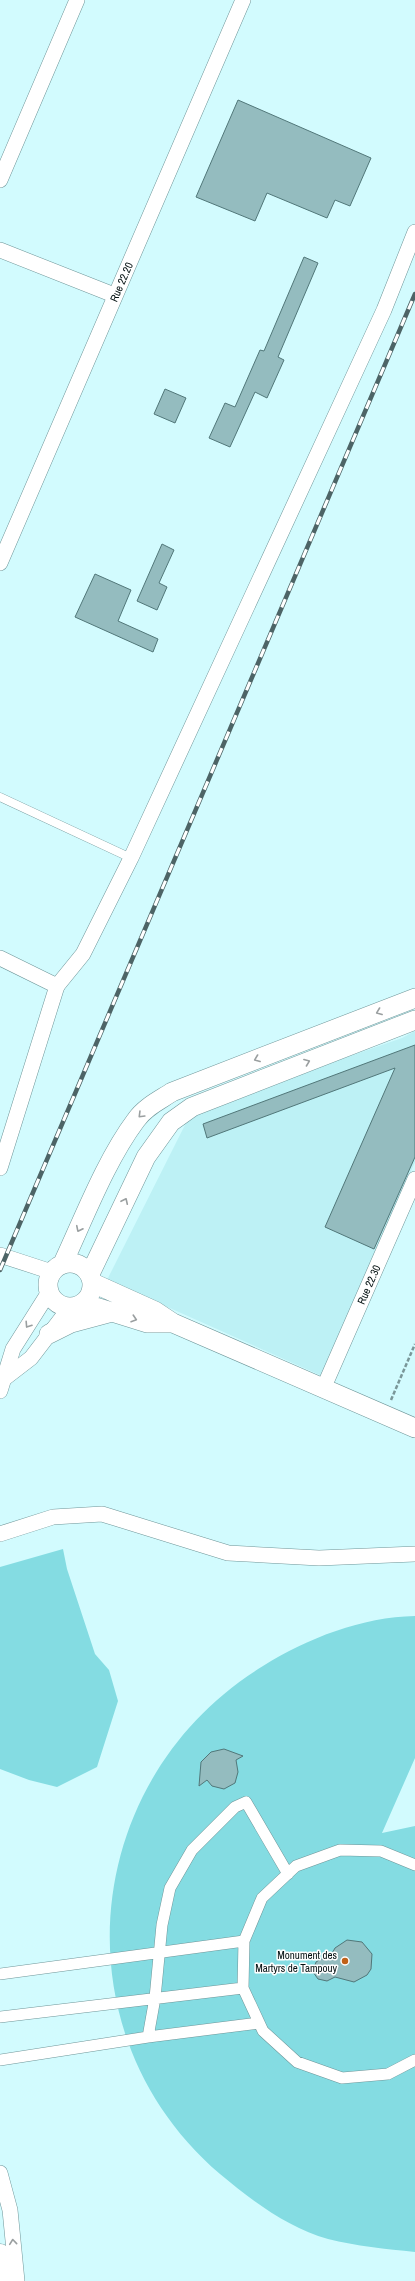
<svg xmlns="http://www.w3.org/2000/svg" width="415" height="2281" viewBox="0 0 415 2281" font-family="'Archivo Narrow',sans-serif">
  <rect width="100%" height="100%" fill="#d2fbfe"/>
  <path fill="#bdf1f5" d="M415,1031V1162L322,1376L107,1280L192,1111L402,1038Z"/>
  <path fill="#84dce2" d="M63,1549L67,1569L95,1654L109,1670L118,1701L97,1767L57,1787L29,1780L0,1769V1567Z
    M415,1616V1758L382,1833L415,1826V2252C386,2249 356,2246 328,2239C288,2228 251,2200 220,2174C55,2033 80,1778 263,1666C308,1638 362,1617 415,1616Z"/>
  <path fill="#94bcbf" stroke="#517779" d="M238,100L371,158L350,206L335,200L327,218L267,193L255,221L196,197Z
    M304,257L318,263L278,357L284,360L267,398L255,392L230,447L209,438L225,403L235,407L260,350L264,351Z
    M165,389L186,398L175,423L154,414Z
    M162,544L174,550L159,583L167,587L157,610L137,601Z
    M95,574L131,590L118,621L158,639L153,652L75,617Z
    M415,1045V1157L374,1249L325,1227L395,1068L207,1138L203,1124Z
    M224,1749L243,1756L236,1760L238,1772L235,1783L224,1789L212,1786L207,1780L199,1786L201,1762L211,1752Z
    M347,1940L362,1942L372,1954L371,1969L367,1975L354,1982L335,1977L327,1981L318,1979L313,1972L316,1962L321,1959H329L335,1948Z"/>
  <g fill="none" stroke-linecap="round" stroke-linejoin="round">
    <defs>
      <path id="service" d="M0,797L131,858"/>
      <path id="pedestrian" d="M415,1865L381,1851L340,1850L296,1866L262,1898L244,1941L243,1988L263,2031L297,2062L342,2078L388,2074L415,2060
        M0,1974L244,1941
        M0,2017L243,1988
        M148,2037L155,1998L162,1925L170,1888L192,1850L235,1807L246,1802L288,1874
        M0,2060L148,2037L259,2023"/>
      <g id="minor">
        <path d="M0,180L77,0"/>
        <path d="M0,250L114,295"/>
        <path id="s1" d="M0,563L243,0"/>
        <path d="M0,958L57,986L83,954L131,858L384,310L415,232"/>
        <path d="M0,1168L57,986"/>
        <path d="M0,1255L52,1272"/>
        <path d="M5,1378L31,1358L70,1307"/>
        <path id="s2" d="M323,1389L415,1179"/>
        <path d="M0,1391L13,1349L49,1292"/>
        <path d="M0,1534L53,1517L102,1514L228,1553L319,1558L415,1554"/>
        <path d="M0,2173L10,2210L17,2281"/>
      </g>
      <path id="tertiary" d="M48 1285a22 22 0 1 1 44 0a22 22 0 1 1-44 0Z
        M63,1263C84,1218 106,1160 136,1120C145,1107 160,1100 172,1092L415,998
        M90,1274L146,1157L171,1122L192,1107L415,1020
        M93,1283L155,1311L173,1323L415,1428
        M83,1303L147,1323H173
        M49,1334L71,1323L112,1312"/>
      <path id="primary" d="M0,2255L7,2281"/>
    </defs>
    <use href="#service" stroke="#6f9699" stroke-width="9"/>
    <use href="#pedestrian" stroke="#6f9699" stroke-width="12"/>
    <use href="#minor" stroke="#6f9699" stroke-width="16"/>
    <use href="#tertiary" stroke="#6f9699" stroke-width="20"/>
    <use href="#primary" stroke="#6f9699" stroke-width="23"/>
    <path stroke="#7a9799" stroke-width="2.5" stroke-dasharray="4 2" stroke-linecap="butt" d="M391,1400L415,1344"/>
    <use href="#service" stroke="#fff" stroke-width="8"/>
    <use href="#pedestrian" stroke="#fff" stroke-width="11"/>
    <use href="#minor" stroke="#fff" stroke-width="15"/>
    <use href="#tertiary" stroke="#fff" stroke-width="19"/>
    <use href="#primary" stroke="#fff" stroke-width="22"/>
    <defs>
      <path id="rail" d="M0,1270L415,294"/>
    </defs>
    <use href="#rail" stroke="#4d6466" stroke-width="4.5"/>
    <use href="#rail" stroke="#fff" stroke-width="3" stroke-dasharray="9" stroke-linecap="butt"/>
  </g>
  <defs><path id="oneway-chevron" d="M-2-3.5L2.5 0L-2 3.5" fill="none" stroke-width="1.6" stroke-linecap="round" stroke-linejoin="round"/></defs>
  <g stroke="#9a9fa0">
    <use href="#oneway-chevron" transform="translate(379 1012) rotate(159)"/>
    <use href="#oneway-chevron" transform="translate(257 1059) rotate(159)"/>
    <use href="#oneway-chevron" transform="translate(307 1062) rotate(-21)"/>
    <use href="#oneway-chevron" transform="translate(141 1115) rotate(135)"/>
    <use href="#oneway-chevron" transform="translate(125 1201) rotate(-65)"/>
    <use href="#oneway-chevron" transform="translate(79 1229) rotate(116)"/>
    <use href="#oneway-chevron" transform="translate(134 1319) rotate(18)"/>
    <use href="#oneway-chevron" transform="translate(28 1325) rotate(123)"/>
    <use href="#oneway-chevron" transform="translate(13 2242) rotate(-96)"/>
  </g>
  <circle fill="#c06118" stroke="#fff" stroke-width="1.5" cx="345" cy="1961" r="4"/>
  <g text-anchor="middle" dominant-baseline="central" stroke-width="3" stroke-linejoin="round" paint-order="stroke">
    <g font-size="11" fill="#031011" stroke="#fff">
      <text stroke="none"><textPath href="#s1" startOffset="306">Rue 22.20</textPath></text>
      <text stroke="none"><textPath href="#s2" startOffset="114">Rue 22.30</textPath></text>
    </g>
    <g font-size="11" fill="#031011" stroke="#fff" text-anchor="end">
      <text x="337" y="1955">Monument des<tspan x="337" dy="13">Martyrs de Tampouy</tspan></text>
    </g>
  </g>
</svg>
